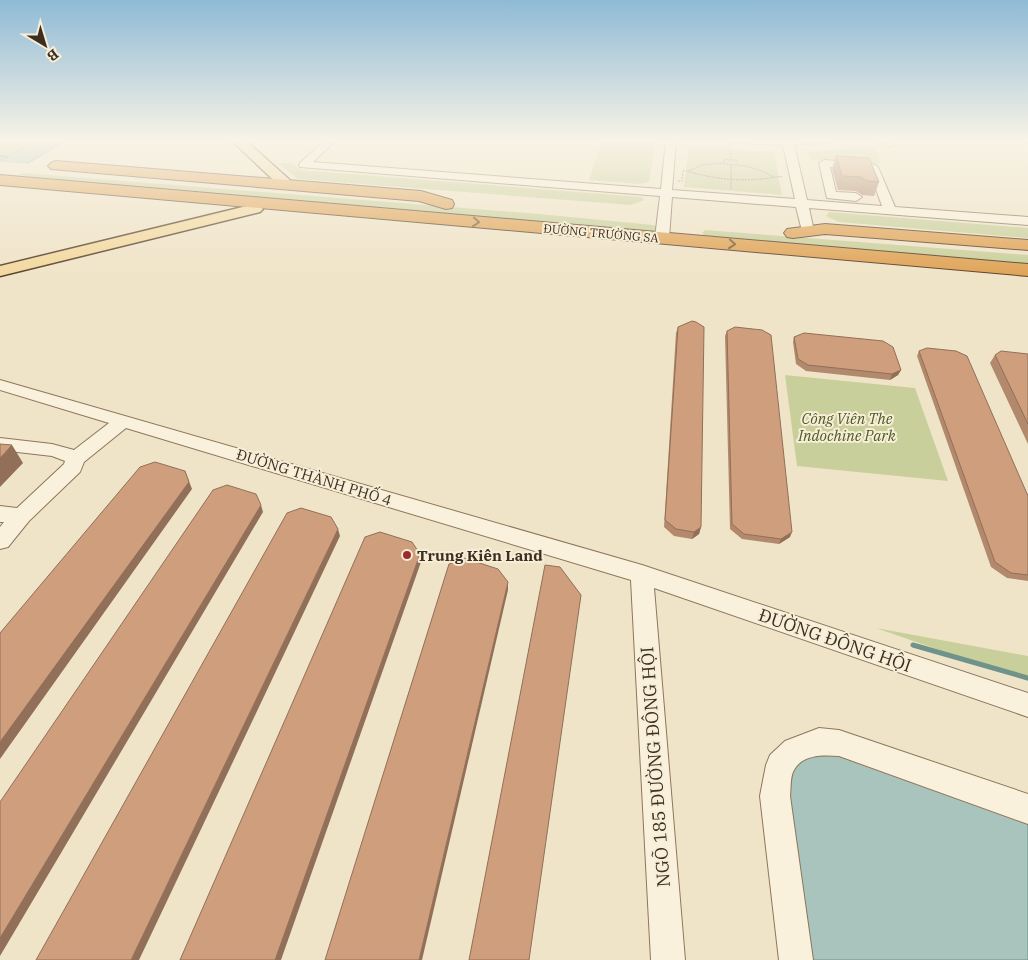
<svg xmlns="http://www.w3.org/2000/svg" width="1028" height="960" viewBox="0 0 1028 960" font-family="'IBM Plex Serif',serif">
  <rect width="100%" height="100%" fill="#f0e4c8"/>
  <path fill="#c9cf9b" d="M7,140H38L7,156L0,155V144Z
    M602,140H648L655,143L649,182L640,184L589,180Z
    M689,146L774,152L782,195L684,187Z
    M875,146L881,164L811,160L808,152Z
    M278,163H291L301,170L641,197L644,200L631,205L298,179Z
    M23,173L539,214L653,225L661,228L655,232L243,199L18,175Z
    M829,212L1028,228V238L839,222L826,216Z
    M705,230L1028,255V266L706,236L702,233Z
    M785,375L915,388L948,481L797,466Z
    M876,628L1028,656V681Z"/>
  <path fill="#a9c4bc" stroke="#6f938a" d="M38,140H68L0,179V160Z
    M819,741L1028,809V960H796L775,796L795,750Z"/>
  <path fill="#f0e4c8" d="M0,162L31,164L0,181Z"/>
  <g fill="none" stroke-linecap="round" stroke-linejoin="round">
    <path stroke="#6f938a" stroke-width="2.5" d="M0,156L7,157"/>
    <path stroke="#6f938a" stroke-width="5" d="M913,645L1028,678"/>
    <defs>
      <path id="minor" d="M325,140H336L313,162L661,189L666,140H676L672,190L795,199L783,145L736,143L731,140H832L827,143L794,144L807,200L882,206L869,170L830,167L836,192L856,193L862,197L856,201L827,198L819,163L824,160L873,164L878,167L895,207L1028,217V225L809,208L814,231L808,235L802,231L796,207L672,197L669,238L662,242L655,238L660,196L300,167L299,165L300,163Z
        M876,140H890L895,144L890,147Z
        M0,380L642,565L1028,693V717L654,588L685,960H651L631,580L126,428L84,462L80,472L29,521L8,547L0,549V527L4,522H0V506L17,508L64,464L65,461L52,456L0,450V438L52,444L74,450L109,423L0,390Z
        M819,728L839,730L1028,794V824L839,756C823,755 801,754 793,772C790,779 791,789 790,796L813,960H779L760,796L766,765L770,755L785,741Z"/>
      <path id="major" d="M231,140H245L292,182L294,185L292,188H282Z
        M255,204L260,206L263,209L260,212L0,276V266Z"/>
      <path id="highway" d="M56,161L421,191L452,200L454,204L452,208L446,209L419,201L51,169L48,166L51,163Z
        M0,175L1028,264V276L0,185Z
        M825,224L1028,240V250L825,234L793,238L787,237L784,233L787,229Z"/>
    </defs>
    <use href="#minor" stroke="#8d765c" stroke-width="2"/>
    <use href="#major" stroke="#5b4430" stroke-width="3"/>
    <use href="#highway" stroke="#5b4430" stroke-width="2"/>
    <path stroke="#8d765c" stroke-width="1" stroke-dasharray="2 1" stroke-linecap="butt" d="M730,147L731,160L724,159L725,164L731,165V189
      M731,160H737V164
      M731,165C746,165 759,169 774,177
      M688,171L702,165L725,163
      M678,181H682L683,170C716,180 747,183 781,176L782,178"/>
    <use href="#minor" fill="#faf1dc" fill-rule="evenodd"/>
    <use href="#major" fill="#f3d9a0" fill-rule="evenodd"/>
    <use href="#highway" fill="#e0a458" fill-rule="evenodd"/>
  </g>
  <path fill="#b2896c" d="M836,156L879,182L874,196L862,195L856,191L838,190L832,169Z
    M678,327L701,527L699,534L692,539L674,536L664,527L676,333Z
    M727,331L790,537L779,544L742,539L730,529L725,336Z
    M794,337L901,370L898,375L890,380L806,371L796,364L793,342Z
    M919,351L1028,496V581L1007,578L991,567L917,356Z
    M1028,354V444L990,363L995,355Z"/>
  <path fill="#916f58" d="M901,370L898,375L890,380L892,374Z
    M12,445L23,463L0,487V458Z
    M185,471L192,489L0,759V742Z
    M261,505L263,512L0,956V938Z
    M701,527L699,534L692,539L694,532Z
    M338,529L340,536L139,960H131Z
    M792,532L790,537L779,544L781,539Z
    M420,554L421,562L281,960H275Z
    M508,582V590L422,960H419Z"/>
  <path fill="#cf9f7d" stroke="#916f58" d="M836,156L869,158L879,182L867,181L861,177L842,176Z
    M692,321L696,322L704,327L701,527L694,532L676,529L665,520L678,327Z
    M735,327L762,330L771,335L792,532L781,539L744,534L732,524L727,331Z
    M804,333L883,341L893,347L901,370L892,374L808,365L798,359L794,337Z
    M927,348L956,351L967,356L1028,496V575L1011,573L995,562L919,351Z
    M1001,351L1028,354V424L995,355Z
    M0,444L12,445L0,458Z
    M155,462L185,471L189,482L0,742V633L140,467Z
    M227,485L256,494L261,505L0,938V802L213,490Z
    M301,508L331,517L338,529L131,960H36L287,513Z
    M380,532L412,542L420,554L275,960H180L365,537Z
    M464,558L498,569L508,582L419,960H325L449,564Z
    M545,565L560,567L581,595L529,960H469Z"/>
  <defs><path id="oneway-chevron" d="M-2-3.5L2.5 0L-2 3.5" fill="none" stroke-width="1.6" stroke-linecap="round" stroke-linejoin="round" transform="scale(1.25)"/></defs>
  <g stroke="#7e5d36">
    <use href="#oneway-chevron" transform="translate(476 222) rotate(5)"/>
    <use href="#oneway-chevron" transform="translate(732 244) rotate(5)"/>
  </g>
  <linearGradient id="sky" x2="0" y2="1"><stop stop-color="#8fbad6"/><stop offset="0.51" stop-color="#f8f3e6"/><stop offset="1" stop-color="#f8f3e6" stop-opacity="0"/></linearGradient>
  <rect width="1028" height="275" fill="url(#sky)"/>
  <circle fill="#9e2a2b" stroke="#f7eed8" stroke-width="2" cx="407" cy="555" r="5"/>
  <g text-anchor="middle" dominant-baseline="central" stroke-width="4" stroke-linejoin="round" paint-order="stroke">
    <g font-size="12" fill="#3d2e20" stroke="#f7eed8">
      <text transform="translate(601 233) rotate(5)">ĐƯỜNG TRƯỜNG SA</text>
    </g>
    <g font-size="15" font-style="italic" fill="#4d5a26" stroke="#f7eed8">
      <text x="847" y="418">Công Viên The<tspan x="847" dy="17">Indochine Park</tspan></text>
    </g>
    <g font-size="15" fill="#3d2e20" stroke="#f7eed8">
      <text transform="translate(314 477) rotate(17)">ĐƯỜNG THÀNH PHỐ 4</text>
    </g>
    <g font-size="15" font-weight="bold" fill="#3d2e20" stroke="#f7eed8" text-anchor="start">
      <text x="417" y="555">Trung Kiên Land</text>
    </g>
    <g font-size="18" fill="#3d2e20" stroke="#f7eed8">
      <text transform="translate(835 640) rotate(19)">ĐƯỜNG ĐÔNG HỘI</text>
      <text transform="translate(655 767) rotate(-94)">NGÕ 185 ĐƯỜNG ĐÔNG HỘI</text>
    </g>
  </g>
  <g transform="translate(45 45) rotate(142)" stroke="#f7eed8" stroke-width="4" paint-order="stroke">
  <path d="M0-4L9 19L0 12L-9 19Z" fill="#3d2e20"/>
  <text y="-8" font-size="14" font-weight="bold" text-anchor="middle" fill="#3d2e20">B</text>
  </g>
</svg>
